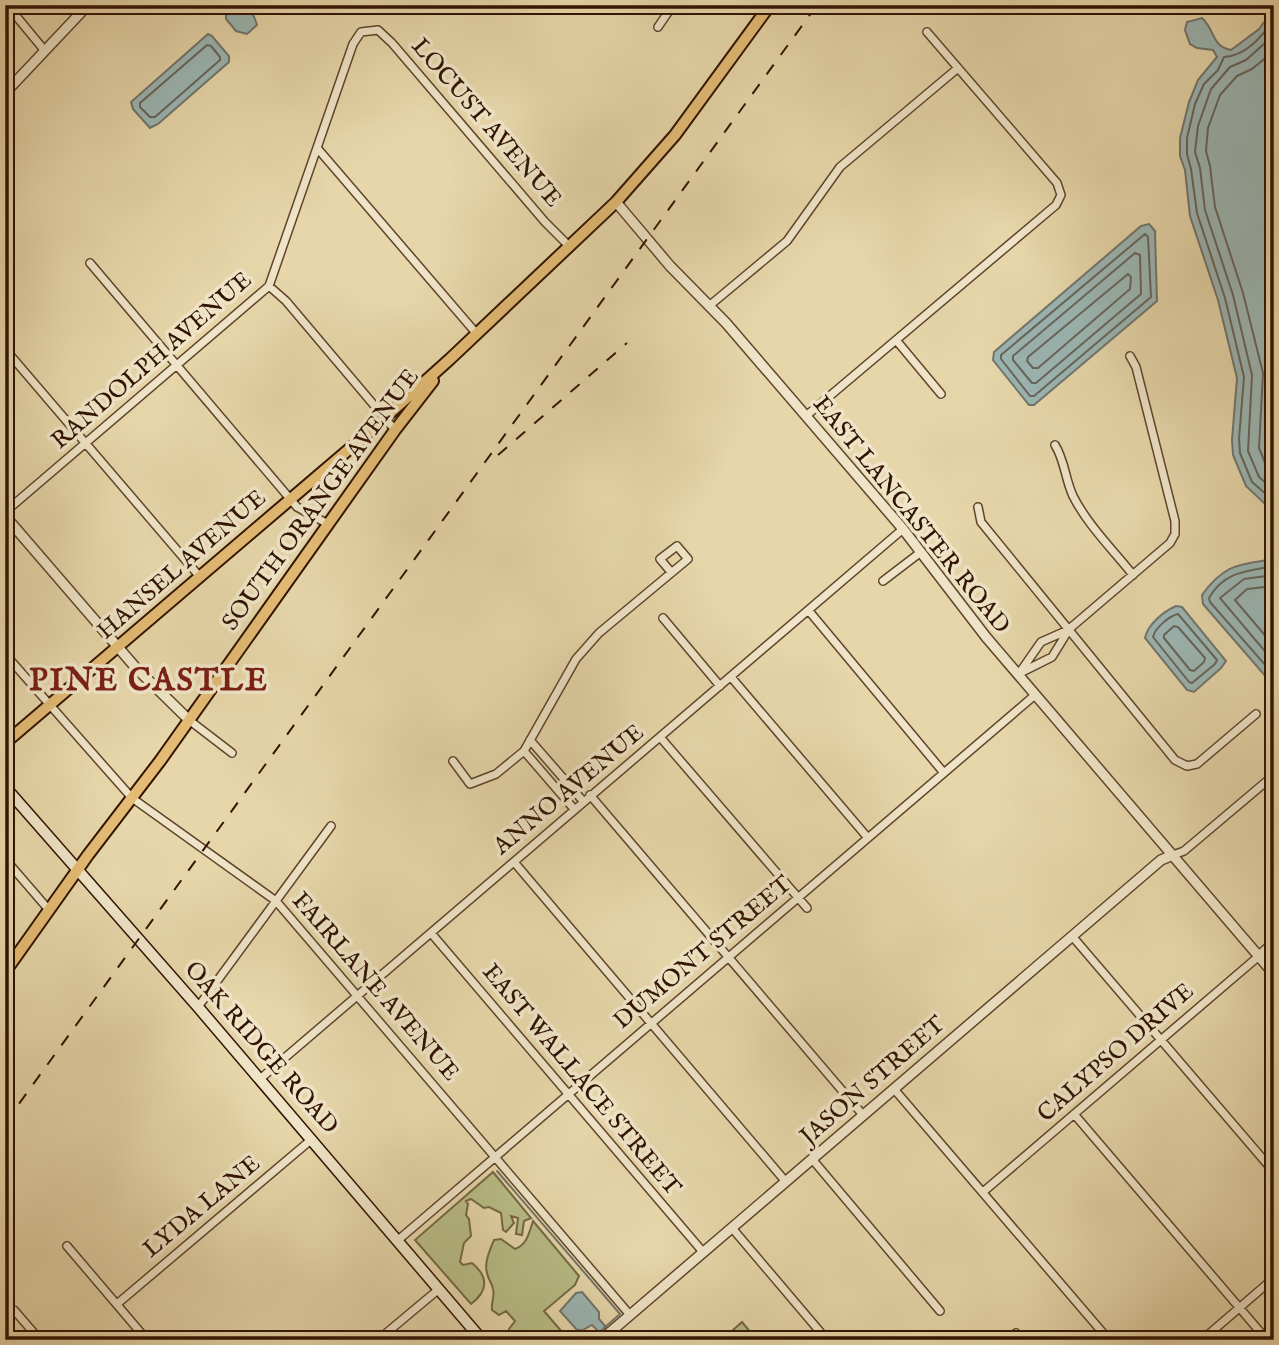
<svg xmlns="http://www.w3.org/2000/svg" width="1279" height="1345" viewBox="0 0 1279 1345" font-family="'IM FELL English',serif">
  <rect width="100%" height="100%" fill="#e6d6a9"/>
  <filter id="stains"><feTurbulence type="fractalNoise" baseFrequency=".00286" numOctaves="4"/><feColorMatrix values="0 0 0 0 .2 0 0 0 0 .09 0 0 0 0 .02 0 0 0 .5 -.17"/></filter>
  <radialGradient id="worn" r=".72"><stop offset=".6" stop-color="#630" stop-opacity="0"/><stop offset="1" stop-color="#630" stop-opacity=".3"/></radialGradient>
  <path fill="#b8bd86" stroke="#746844" stroke-width="2" d="M493,1172L531,1218L524,1221L522,1235L516,1234L518,1218L511,1216L514,1223L506,1232L503,1230L501,1213L489,1207L484,1208L471,1199L466,1201L468,1204L466,1215L469,1219L471,1236L464,1243L460,1262L463,1265L472,1263C489,1277 488,1291 471,1304L415,1240Z
    M533,1221L579,1276L575,1285L544,1311L569,1340H509V1329L515,1321L506,1311L499,1315L492,1310C491,1302 495,1297 493,1289C492,1283 488,1279 487,1273C484,1262 490,1250 494,1240L501,1239L515,1249C527,1245 529,1233 533,1221Z
    M742,1322L757,1340H725L724,1338Z"/>
  <path fill="#9bb6b4" stroke="#71756d" stroke-width="2" d="M237,5C249,7 254,14 257,25L247,34L236,31L226,19V15Z
    M1274,9V508L1265,504L1246,486L1233,455L1232,440L1237,378L1218,300L1190,216L1185,170L1180,156V138L1189,102L1198,80L1217,57L1213,50L1197,48L1190,44L1185,30L1187,22L1202,18C1216,31 1211,46 1231,50L1259,29Z
    M208,34L212,36L229,56V62L158,124L150,128L133,109L131,102Z
    M1149,224L1155,231L1157,301L1034,405H1029L993,360L994,352L1141,226Z
    M1274,559V686L1203,604L1202,595C1225,563 1239,565 1274,559Z
    M1176,606L1182,607L1226,661L1221,668L1194,692L1187,690L1145,638C1148,624 1163,612 1176,606Z
    M582,1292L599,1312V1319L606,1327L599,1332L592,1325L583,1330H577L560,1311L576,1293Z"/>
  <g fill="none" stroke-linecap="round" stroke-linejoin="round">
    <path stroke="#66645b" stroke-width="2" d="M1274,20C1261,37 1246,56 1224,57L1218,70L1204,84L1195,104L1187,138V154L1191,169L1197,213L1225,298L1244,377L1239,439L1240,453L1252,482L1274,501
      M1274,35L1246,60L1230,67L1211,89L1198,126L1195,152L1200,168L1205,210L1233,295L1252,375L1248,451L1259,477L1274,490
      M207,45L211,46L220,57V60L155,117H150L140,107V103Z
      M1274,51L1252,69L1237,76L1220,95L1208,128L1206,151L1210,166L1215,207L1243,293L1263,373L1259,448L1268,470L1274,476
      M1145,234L1148,237L1151,297L1034,396H1030L1001,359V355Z
      M1135,253L1140,255L1141,294L1036,383H1032L1013,360V356Z
      M1128,274L1131,277L1130,289L1038,368H1033L1027,361L1028,357Z
      M1274,566C1248,571 1224,571 1209,598L1210,602L1274,675
      M1274,575L1244,579L1220,598L1274,662
      M1274,586L1247,589L1235,600L1274,646
      M1178,614L1217,660L1215,664L1192,683L1189,682L1153,637C1155,628 1169,616 1178,614Z
      M1174,626L1178,627L1205,658L1204,662L1194,671L1190,670L1164,638V635Z"/>
    <path stroke="#71756d" stroke-width="2" d="M497,1171L620,1314L604,1328
      M590,1340L600,1331"/>
    <defs>
      <path id="minor" d="M7,5L45,51
        M658,27L673,5
        M318,149L476,333
        M90,263L297,507L328,524
        M269,286L286,301L395,430
        M709,306L787,241L840,167L958,68
        M896,340L941,394
        M5,349L200,577
        M806,416L1056,205L1061,195L1057,183L927,32
        M1055,445C1065,461 1065,479 1073,496C1087,524 1113,550 1133,575
        M978,507L981,522L1175,760L1187,766L1197,764L1256,714
        M5,512L269,286L353,44L361,32L378,30L392,43L545,222L569,246
        M883,581L921,552
        M809,611L944,773
        M663,618L720,686
        M5,654L132,798L276,901L630,1315
        M1024,671L1052,657L1068,631
        M1018,675L1041,642L1068,630L1170,543L1175,534V521L1136,367L1130,356
        M731,677L868,838
        M189,720L232,753
        M660,737L807,908
        M530,740L583,801
        M524,751L574,809
        M453,761L470,784L496,774L524,751L576,659L599,633L688,559L677,546L660,559L671,572
        M590,795L863,1115
        M1173,855L1184,851L1274,775
        M5,859L49,910
        M514,862L786,1182
        M431,933L703,1252
        M1072,936L1274,1172
        M198,1007L331,826
        M260,1079L903,529
        M894,1089L1109,1340
        M1074,1114L1267,1340
        M812,1159L940,1311
        M983,1192L1259,956
        M732,1228L827,1340
        M397,1241L1035,695
        M67,1246L147,1340
        M117,1304L312,1139
        M14,1310L40,1340
        M378,1340L439,1289
        M1008,1340L1016,1333
        M1202,1340L1274,1278"/>
      <path id="tertiary" d="M5,93L88,5
        M616,202L670,266L726,323L903,529L986,637L1274,974
        M5,516L136,668L189,720
        M1259,956L1274,943
        M601,1340L1161,860L1173,855"/>
      <path id="secondary" d="M5,787L198,1007L482,1340"/>
      <path id="primary" d="M5,743L361,439L450,359L616,202L675,135L770,5
        M5,972L88,855L160,761L395,430L433,381"/>
    </defs>
    <use href="#minor" stroke="#5e442c" stroke-width="10"/>
    <use href="#tertiary" stroke="#5e442c" stroke-width="12"/>
    <use href="#secondary" stroke="#311302" stroke-width="13"/>
    <use href="#primary" stroke="#311302" stroke-width="14"/>
    <use href="#minor" stroke="#efe4c7" stroke-width="7"/>
    <use href="#tertiary" stroke="#efe4c7" stroke-width="9"/>
    <use href="#secondary" stroke="#efe4c7" stroke-width="10"/>
    <use href="#primary" stroke="#e3bb74" stroke-width="10"/>
    <path stroke="#311302" stroke-width="2" stroke-dasharray="12 12" stroke-linecap="butt" d="M498,455L627,343
      M5,1123L817,5"/>
  </g>
  <g text-anchor="middle" dominant-baseline="central" stroke-width="7" stroke-linejoin="round" paint-order="stroke">
    <g font-size="24" fill="#311302" stroke="#efe4c7">
      <text transform="translate(486 123) rotate(49)">LOCUST AVENUE</text>
      <text transform="translate(152 361) rotate(-41)">RANDOLPH AVENUE</text>
      <text transform="translate(321 500) rotate(-54)">SOUTH ORANGE AVENUE</text>
      <text transform="translate(911 515) rotate(51)">EAST LANCASTER ROAD</text>
      <text transform="translate(182 565) rotate(-41)">HANSEL AVENUE</text>
      <text transform="translate(569 790) rotate(-40)">ANNO AVENUE</text>
      <text transform="translate(703 953) rotate(-40)">DUMONT STREET</text>
      <text transform="translate(375 987) rotate(49)">FAIRLANE AVENUE</text>
      <text transform="translate(261 1048) rotate(49)">OAK RIDGE ROAD</text>
      <text transform="translate(1116 1053) rotate(-41)">CALYPSO DRIVE</text>
      <text transform="translate(581 1080) rotate(50)">EAST WALLACE STREET</text>
      <text transform="translate(873 1081) rotate(-41)">JASON STREET</text>
      <text transform="translate(202 1207) rotate(-40)">LYDA LANE</text>
    </g>
    <g font-size="32" font-weight="bold" letter-spacing="2" fill="#7a1f14" stroke="#efe4c7">
      <text x="149" y="681">PINE CASTLE</text>
    </g>
  </g>
  <rect width="1279" height="1345" fill="none" stroke="#e6d6a9" stroke-width="28"/>
  <rect x="7" y="7" width="1265" height="1331" fill="none" stroke="#311302" stroke-width="3.5"/>
  <rect x="14" y="14" width="1251" height="1317" fill="none" stroke="#311302" stroke-width="2"/>
  <rect width="100%" height="100%" filter="url(#stains)"/>
  <rect width="100%" height="100%" fill="url(#worn)"/>
</svg>
